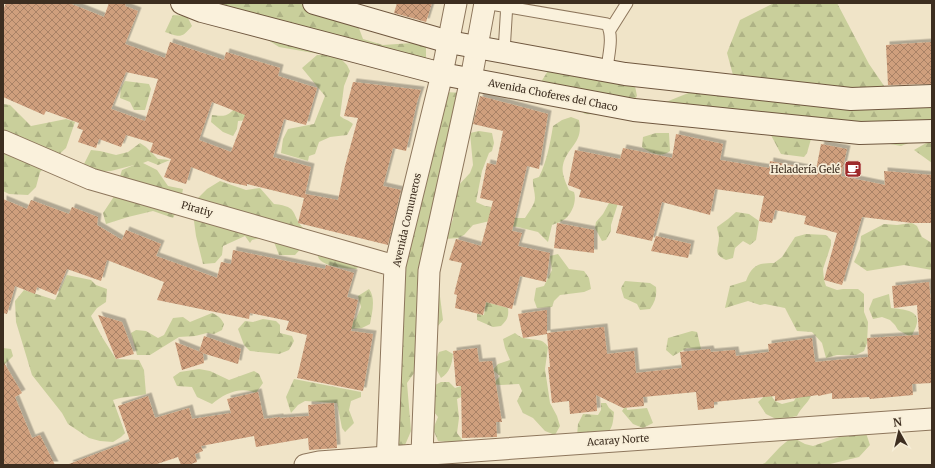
<svg xmlns="http://www.w3.org/2000/svg" width="935" height="468" viewBox="0 0 935 468" font-family="Merriweather,serif">
  <defs>
    <pattern id="forest-firs" width="22" height="20" patternUnits="userSpaceOnUse"><rect width="22" height="20" fill="#c9cf9b"/><path d="M5 1l3.5 6h-7zM16 11l3.5 6h-7z" fill="#aeb285"/></pattern>
    <pattern id="building-cross-hatch" width="8" height="8" patternUnits="userSpaceOnUse"><rect width="8" height="8" fill="#cf9f7d"/><path d="M0 0l8 8M0 8l8-8" fill="none" stroke="#a98266"/></pattern>
    <filter id="shadow"><feDropShadow dx="3.5" dy="-3.5" stdDeviation="0" flood-color="#0004"/></filter>
  </defs>
  <rect width="100%" height="100%" fill="#f0e4c8"/>
  <path fill="url(#forest-firs)" d="M201,3H343L357,23L363,39L383,45L412,43L426,47V58L406,73L341,59L347,65L350,71L344,86L340,116C345,120 349,120 353,124L347,135L330,137L319,142L315,154L309,156L308,161L281,153L283,139L288,129L314,124L325,96L302,68L317,55H325L279,47L251,29Z
    M774,3H837L869,64L889,93L932,99V132L930,134L901,146L869,140L811,139L807,153L804,157L781,154L765,124L719,119L679,126L656,106L733,75L727,53L740,20Z
    M173,15L187,16L192,26C181,39 180,37 165,32Z
    M551,66L635,86L637,96L624,113L612,115L585,114L541,82Z
    M125,81L149,84L151,89L145,110H134L130,102L120,98L121,88Z
    M445,92L463,93L435,257L443,320L421,346V363L407,383L411,431L402,452L387,450L384,330Z
    M247,102L248,120L238,121L237,129L233,136L223,132L211,122L212,115C226,117 230,116 238,103Z
    M3,104L10,105L31,126L66,119L75,122L66,148L40,172L36,187L28,195L9,194L3,191Z
    M571,117L579,120C584,143 567,147 563,165C561,173 566,183 569,190L574,192C577,201 572,214 565,219C561,222 556,223 552,225L548,242L538,232L518,227L507,226L490,221L473,225L464,235L458,238L445,239L453,219L454,190L470,173L473,165L470,133L479,131L492,133L494,143L492,151L489,153L482,171L476,202L485,206L497,208L512,213L516,218H525C528,213 532,208 534,203C537,196 532,187 533,179L539,177C547,161 550,144 553,126L562,120Z
    M656,133H669L670,151C662,158 650,153 642,147L643,137Z
    M928,142L932,143V163L914,150Z
    M140,143L146,147L158,159L170,160L158,165L148,161L143,163L157,170L168,186L183,189L180,205L173,218L153,211L128,217L106,224L103,213L113,198L122,170L134,165L111,171L89,172L84,164L91,150L100,151L116,155L128,152Z
    M220,181L246,190L260,188L274,204C301,207 289,214 305,230V244L295,255H279L274,242L265,237L252,240L250,243L245,236L223,246L222,255L215,263L203,264L196,236L194,221L196,200L207,189Z
    M619,200L611,225V231L606,240L602,241L595,228L596,222L603,214L609,203Z
    M736,212L749,214L759,221L756,240L750,245L743,241L735,248L733,258L726,260C712,254 719,248 719,237C719,234 717,230 717,227L728,219Z
    M912,223L917,226L922,237L932,243V270L904,265L867,271L854,262L860,249L861,236L884,224L897,225Z
    M806,234L826,235L831,240V245L823,269L824,280L826,286L837,290L843,289H858L864,294V312L868,322L867,343L864,351L856,355H837L826,358L822,343L812,332L797,331L785,308L765,304L760,305L748,301L725,308L730,286L746,281C752,265 758,263 774,263L782,257L795,237Z
    M317,254L361,265L356,269C347,269 325,266 320,260C318,258 318,256 317,254Z
    M558,254L569,269L584,271L589,278L591,289L584,292L560,295L554,301L552,307L537,308L534,300L536,288L544,286L552,270L550,256Z
    M67,275L91,280L96,285L107,289L106,302L97,308L91,316L102,337L116,359L139,360L144,370L146,394C135,397 124,396 113,400L125,433L121,437L113,442L100,441L89,438L68,424L62,413L32,375L16,322L15,301L24,290L55,300Z
    M625,281L650,283L656,287C657,296 655,302 650,309L640,310L637,304L624,298L621,288Z
    M369,289C376,298 372,313 370,324L362,328L351,329L346,324L356,319L361,307L358,296Z
    M889,294L891,308C909,310 926,311 912,335L909,336L898,330L895,325L890,320L882,317L873,319L869,309L873,299Z
    M486,302L508,308C509,317 507,320 501,326L493,327L477,320V314L484,315Z
    M212,313C219,316 221,318 224,324L222,330L214,334L207,333L195,336L179,337L150,355H137L131,333L136,330L146,331L158,338L164,335L173,318L183,317L190,322Z
    M263,319L276,321L280,325V333L292,336L294,341L289,350L279,354L250,351L244,345L238,329L245,321L253,322Z
    M692,331L697,332L701,349L687,348L673,356L666,350L668,338Z
    M515,333C518,335 521,338 524,338C534,341 542,337 548,347L545,369L550,403L557,416L560,426L555,435L545,431L533,418L523,413L517,401L522,391L519,384L501,385L493,384L500,376L493,370L498,364L510,360L505,348L503,339Z
    M3,348L11,349L13,356L3,366Z
    M446,350L453,354C452,364 450,372 441,378L434,365L439,352Z
    M199,369L210,371L229,380L254,371L259,374L263,383L256,393C240,386 224,394 212,404L197,397L192,387L177,386L173,377L180,372Z
    M294,379L361,392V397L351,401L349,410L354,423L345,432L342,428L337,403L305,401L298,405L291,413L286,397Z
    M441,382H449L455,388L461,386L469,388V396L461,397L457,399L459,418L457,433L464,442L459,443L438,441L433,429L438,417L432,409L431,387Z
    M774,387L772,397L775,401L782,404L794,401L796,397L812,392C811,401 801,407 797,416L778,420L766,414L758,402Z
    M601,403H606L609,408L614,412C613,423 613,428 605,436H577L578,424L583,414L598,415L601,410Z
    M626,405L627,410L647,408L653,423L643,428L633,424L622,411Z
    M854,432L866,433L870,445L859,457L826,465H760L765,463L780,447L792,437L805,444L813,446Z"/>
  <path fill="url(#building-cross-hatch)" fill-rule="evenodd" filter="url(#shadow)" d="M6,3H69L104,17L109,3H126L125,6L138,11L125,44L165,58L170,42L224,60L226,52L280,68L278,76L317,88L306,125L284,119L273,157L311,167L305,194L338,200L345,166L358,118L344,116L353,82L421,90L417,102L406,151L393,148L383,186L401,190L388,245L298,223L304,198L247,184V186L229,182L191,167L186,184L164,177L171,159L150,152L153,143L126,135L121,147L99,139L96,148L78,142L83,130L77,128L79,123L46,111L44,115L3,97V10ZM126,72L158,79L145,121L111,109ZM212,102L245,115L231,152L199,140Z
    M397,3H432L426,22L394,13Z
    M932,42V84L888,85L886,45Z
    M480,96L548,114L539,169L527,166L512,231L522,233L518,246L550,253L546,282L520,276L512,309L486,302L483,315L455,308L457,295L454,294L462,263L449,260L456,239L481,246L493,201L480,198L487,163L496,165L503,131L473,124Z
    M676,134L723,144L720,160L769,168L770,161L816,170L821,144L847,149L841,176L885,185L884,171L932,175V223H912L862,217L842,285L824,280L837,233L804,224L806,216L775,210L772,223L759,221L764,196L715,189L710,215L662,202L652,241L616,233L623,206L579,197L581,190L568,185L575,150L620,159L623,148L672,158Z
    M3,199L27,209L31,200L69,214L72,207L98,217L97,225L122,240L126,230L161,244L156,256L217,278L221,262L231,264L233,250L325,269L326,265L354,273L347,297L358,300L351,331L373,334L363,391L297,378L307,335L286,330L289,321L250,313L249,319L157,300L164,282L107,260L101,281L67,269L56,295L37,287L35,294L15,286L7,314L3,313Z
    M557,223L594,230V253L554,248Z
    M656,236L691,244L688,258L651,251Z
    M929,282L932,315V383L912,384L913,395L870,399L869,397L832,399V393L818,396V395L775,401V396L714,402V408L698,410L696,392L643,397L644,406L623,408L596,395L597,411L570,414L569,401L552,403L548,367H550L547,334L523,338L518,314L547,310V333L604,327L607,354L634,351L636,373L682,368L680,352L710,349L711,352L735,350L736,356L769,352L768,344L812,338L815,362L868,357L867,338L919,335L917,305L894,308L892,286Z
    M98,315L122,322L134,354L116,359Z
    M204,336L241,349L238,364L199,352Z
    M175,342L203,353L204,363L182,370Z
    M477,348L479,362L492,361L502,422H496L497,437L462,438L461,386H456L453,351Z
    M3,361L22,393L15,397L32,438L40,435L55,465H3Z
    M258,392L264,419L280,417V418L309,416L308,405L334,403L337,448L309,450L308,438L256,447L254,436L201,446L203,451L195,454L197,462L188,465H181L178,457L154,465H70L69,464L130,441L118,406L148,396L155,418L189,408L192,419L231,413L227,399Z"/>
  <g fill="none" stroke-linecap="round" stroke-linejoin="round">
    <defs>
      <path id="lane" d="M485,3L607,24C614,38 608,55 607,70
        M610,30L627,3
        M504,52L507,3"/>
      <path id="street" d="M3,141L91,179L395,266
        M305,465L319,462L387,457L932,419
        M387,465L395,266L442,74L456,3
        M423,465L422,454L429,271L471,79L485,3"/>
      <path id="secondary" d="M182,3L202,11L442,74L634,110L860,133L932,131
        M314,3L449,42L625,74L851,99L932,96"/>
    </defs>
    <use href="#lane" stroke="#8d765c" stroke-width="13"/>
    <use href="#street" stroke="#8d765c" stroke-width="23"/>
    <use href="#secondary" stroke="#6f573f" stroke-width="24"/>
    <use href="#lane" stroke="#faf1dc" stroke-width="11"/>
    <use href="#street" stroke="#faf1dc" stroke-width="21"/>
    <use href="#secondary" stroke="#faf1dc" stroke-width="22"/>
  </g>
  <defs>
    <symbol id="cafe-square" viewBox="-11 -11 22 22"><rect x="-9" y="-9" width="18" height="18" rx="4" fill="#9e2a2b" stroke="#f7eed8"/><path d="M-5.5-4.5H6V0H3Q3 3.5 0 3.5H-2.5Q-5.5 3.5-5.5 0ZM3-3.2v2h1.7v-2ZM-6 4.5H4V6H-6Z" fill="#fff"/></symbol>
  </defs>
  <g fill-rule="evenodd">
    <use href="#cafe-square" x="843" y="159" width="20" height="20"/>
  </g>
  <g text-anchor="middle" dominant-baseline="central" stroke-width="3.5" stroke-linejoin="round" paint-order="stroke">
    <g font-size="10" fill="#3d2e20" stroke="#f7eed8">
      <text transform="translate(553 95) rotate(11)">Avenida Choferes del Chaco</text>
      <text transform="translate(197 209) rotate(16)">Piratiy</text>
      <text transform="translate(407 220) rotate(-77)">Avenida Comuneros</text>
      <text transform="translate(618 440) rotate(-4)">Acaray Norte</text>
    </g>
    <g font-size="10" fill="#3d2e20" stroke="#f7eed8" text-anchor="end">
      <text x="840" y="169">Heladería Gelé</text>
    </g>
  </g>
  <rect width="935" height="468" fill="none" stroke="#3d2e20" stroke-width="8"/>
  <g transform="translate(899 432) rotate(352)" stroke="#f7eed8" stroke-width="3" paint-order="stroke">
  <path d="M0-3L7 15L0 10L-7 15Z" fill="#3d2e20"/>
  <text y="-6" font-size="11" font-weight="bold" text-anchor="middle" fill="#3d2e20">N</text>
  </g>
</svg>
